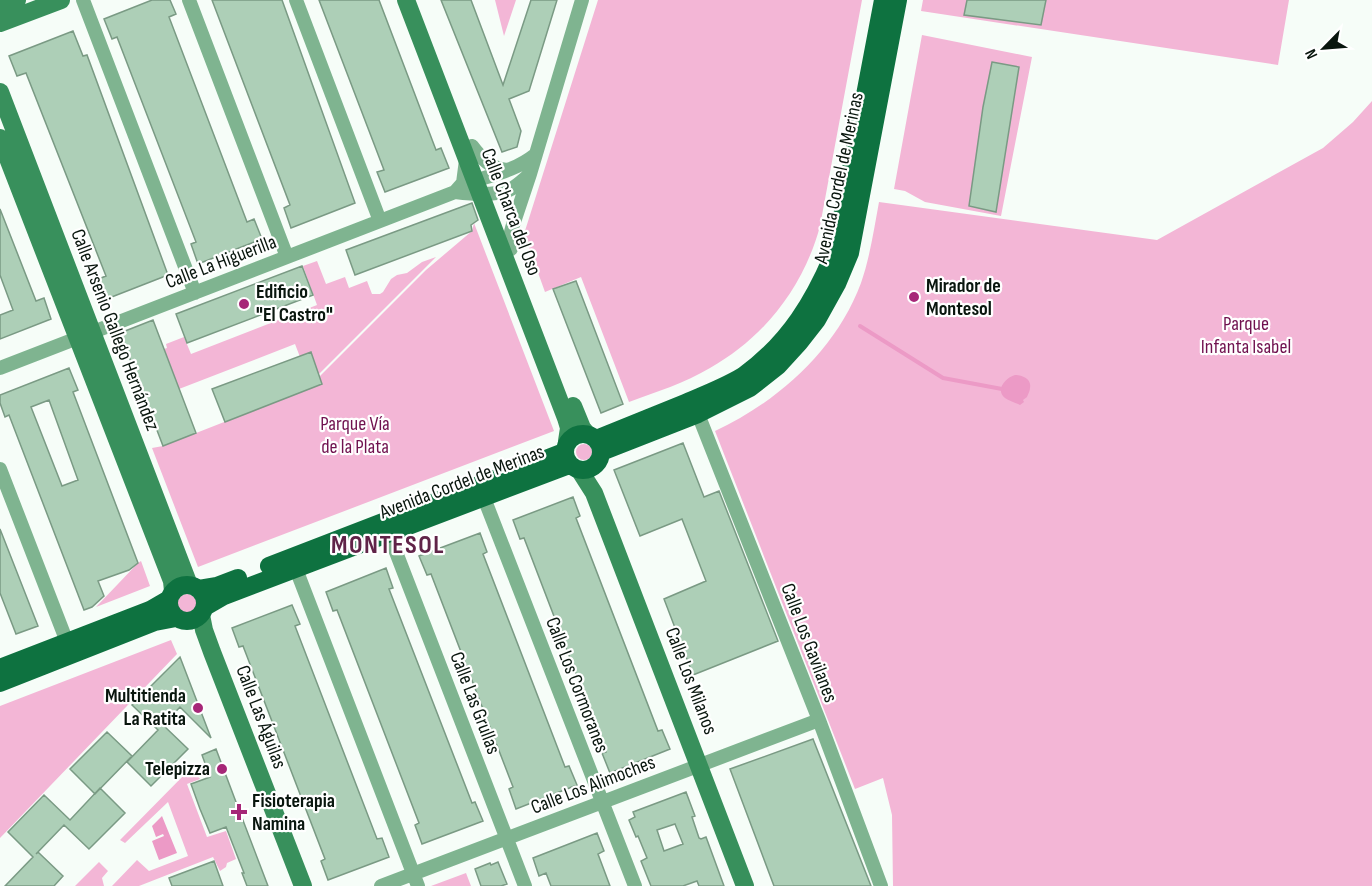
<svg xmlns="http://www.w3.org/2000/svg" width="1372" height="886" viewBox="0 0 1372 886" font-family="'Sofia Sans Condensed',sans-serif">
  <rect width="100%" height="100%" fill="#f6fdf8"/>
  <path fill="#f3b6d6" d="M495,0H516L504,36Z
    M598,0H862L820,226C804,286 765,337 710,368C685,383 656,392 629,402L581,277L545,292L524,234Z
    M923,0H1289L1278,65L921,11Z
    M922,35L1032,57L1001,216L925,202L905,191L894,189Z
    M1372,101V886H893L892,815L883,778L855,789L715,431C779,401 836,350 861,283C870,257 874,229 879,202L1157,240L1323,148L1353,122Z
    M474,223L554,431L198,567L152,448L163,446L306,390L426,270L472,231Z
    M436,257L310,383L295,344L179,389L164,349L167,348L166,344L184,337L191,354L317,305L303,266L317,261L326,284L345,277L349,288L367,281L372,294H380L383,292L391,279L397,275L407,273L422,262Z
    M576 452a8 8 0 1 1 16 0a8 8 0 1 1-16 0Z
    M141,561L150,586L96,607L138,563Z
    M177 604a10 10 0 1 1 20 0a10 10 0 1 1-20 0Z
    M171,640L177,654L0,838V706Z
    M187,772L196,774L200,779L187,784L207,837L226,831L236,859L227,863L226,867L220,871L213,857L139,886H112L137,860L149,871L188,856L168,802L125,843L120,840Z
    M99,862L108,871L102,878L104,886H75Z
    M466,873L471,886H431Z"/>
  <path fill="#ec9ac6" d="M1015,375C1022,375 1032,379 1030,388C1030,391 1028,394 1027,397L1023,400L1024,402L1020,405C1016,403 1009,401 1005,398C995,390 1005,378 1015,375Z
    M162,816L177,853L159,860L152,841L164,836L163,834L156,837L152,826Z"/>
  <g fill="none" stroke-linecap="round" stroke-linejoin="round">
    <path stroke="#ec9ac6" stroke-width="4" d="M860,326L943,378L1002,389"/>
  </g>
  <path fill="#adcfb7" stroke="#7a9a84" stroke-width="1.5" fill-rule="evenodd" d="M152,0H170L176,14L169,17L247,222L254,219L262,239L198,264L191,244L196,242L117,37L112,39L104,19Z
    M212,0H282L355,203L291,228L284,208L290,205Z
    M319,0H379L436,150L441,148L449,168L385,192L377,172L384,170Z
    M441,0H471L503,85L531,0H557L529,91L509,99L521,131L517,147L502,152Z
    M967,0H1046L1041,25L964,15Z
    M73,31L83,56L87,55L168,275L104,300L96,280L106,276L26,73L17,76L9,56Z
    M992,62L1019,67L996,212L969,206L983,107Z
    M472,203L478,220L471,225L472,231L355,275L346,250Z
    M0,209L36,301L44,298L51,319L0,339V315L13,310L0,275Z
    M302,266L313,295L187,343L176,314Z
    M576,281L623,404L601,413L553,289Z
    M153,320L196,433L163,446L120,333Z
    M311,352L322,384L225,422L212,389Z
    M69,368L78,390L73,392L138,563L129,570L98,581L104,596L92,607L84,610L9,415L5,417L0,403V395ZM49,400L78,480L62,486L31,407Z
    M683,443L704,497L719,491L778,641L693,675L664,599L706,581L682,519L640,536L614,470Z
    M573,497L580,516L576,518L658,731L662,730L670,749L610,773L602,753L606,752L524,538L520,539L513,520Z
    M0,529L38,626L16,634L0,593Z
    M480,533L487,552L483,554L565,767L569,766L577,785L516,809L509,789L513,787L431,574L427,575L419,556Z
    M386,568L393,588L389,589L472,803L475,802L483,821L422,844L415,825L419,823L337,610L333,611L326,592Z
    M292,605L300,624L295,626L377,839L382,838L389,857L328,880L321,861L325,859L243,646L239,647L232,628Z
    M180,657L211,738L180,707L162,726L163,725L188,749L151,786L127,762L158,730L132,705Z
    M107,732L132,756L95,794L70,769Z
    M813,739L871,886H774L730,769Z
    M216,749L236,802L268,886H247L242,873H244L226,827L210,833L200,809L191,784L210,777L202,755Z
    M100,788L125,813L89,849L64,825L36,854L38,852L63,876L54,886H5L33,857L8,832L44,795L70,820Z
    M686,792L695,816L692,817L699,838L701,839L706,837L724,886H699L697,881L683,886H651L641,861L647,858L638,836L636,837L629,820L635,817L633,812ZM675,824L683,844L664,851L657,830Z
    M597,833L604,851L598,854L610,886H551L546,873L539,876L533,858Z
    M214,861L223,886H172L169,878Z
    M498,862L507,884L501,886H481L475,869L490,863L491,865Z"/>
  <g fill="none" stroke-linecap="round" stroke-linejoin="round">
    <path stroke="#7fb490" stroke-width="14" d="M83,0L195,293
      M189,0L287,257
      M296,0L380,221
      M472,146C481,158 491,169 507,170
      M468,183C491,175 515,171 535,155
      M455,192C472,194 493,196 509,190C516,187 523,180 529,175
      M511,249L510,236L512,228L530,174L582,0
      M0,368L455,192L463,183L466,160
      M698,414L819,720L881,886
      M0,469L67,642
      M484,498L635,886
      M389,534L525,886
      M296,569L418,886
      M381,886L819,720"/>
    <path stroke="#38905c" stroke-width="18" d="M406,0L566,418L569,428L567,441
      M0,7L17,0
      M0,23L61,0
      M0,92L189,585
      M0,138L172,581L173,591
      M573,406L582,428L587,434
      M580,471L594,493L745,886
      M201,615L204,630L212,652L303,886"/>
    <path stroke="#0e7240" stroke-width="18" d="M565 452a18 18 0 1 1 36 0a18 18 0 1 1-36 0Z
      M596,439C626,427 655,415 685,403C704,395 725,387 743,376C789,343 815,300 836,248L883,0
      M601,452L698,414L750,388L778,366L799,343L817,320L837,284L850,253L898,0
      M269,566L564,452
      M169 603a18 18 0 1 1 36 0a18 18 0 1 1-36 0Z
      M199,589L217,586L238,578
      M205,607L224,596L569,465
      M0,668L150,610L169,599
      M0,683L155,622L176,618"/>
  </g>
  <g fill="#a62778" stroke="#fff" stroke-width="2">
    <circle cx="914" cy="297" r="6"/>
    <circle cx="244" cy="304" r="6"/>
    <circle cx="198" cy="708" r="6"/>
    <circle cx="222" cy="769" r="6"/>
    <path d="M236 803h6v6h6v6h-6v6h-6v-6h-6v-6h6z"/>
  </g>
  <g text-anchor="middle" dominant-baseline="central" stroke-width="4.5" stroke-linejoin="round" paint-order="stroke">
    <g font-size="20" fill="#09160e" stroke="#fff">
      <text transform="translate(839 178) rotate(-78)">Avenida Cordel de Merinas</text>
      <text transform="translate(511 212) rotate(69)">Calle Charca del Oso</text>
      <text transform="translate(221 262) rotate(-21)">Calle La Higuerilla</text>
      <text transform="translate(115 330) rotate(69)">Calle Arsenio Gallego Hernández</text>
      <text transform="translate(462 482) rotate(-21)">Avenida Cordel de Merinas</text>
      <text transform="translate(809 643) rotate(69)">Calle Los Gavilanes</text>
      <text transform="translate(691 681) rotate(69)">Calle Los Milanos</text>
      <text transform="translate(577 685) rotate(69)">Calle Los Cormoranes</text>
      <text transform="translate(475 703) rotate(69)">Calle Las Grullas</text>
      <text transform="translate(261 717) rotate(69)">Calle Las Águilas</text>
      <text transform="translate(593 785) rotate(-21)">Calle Los Alimoches</text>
    </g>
    <g font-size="20" font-weight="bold" fill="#09160e" stroke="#fff" text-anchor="start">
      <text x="926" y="286">Mirador de<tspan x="926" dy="23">Montesol</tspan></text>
      <text x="256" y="292">Edificio<tspan x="256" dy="23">"El Castro"</tspan></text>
      <text x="186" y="696" text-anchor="end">Multitienda<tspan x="186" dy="23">La Ratita</tspan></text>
      <text x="210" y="769" text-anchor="end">Telepizza</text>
      <text x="252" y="801">Fisioterapia<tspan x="252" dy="23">Namina</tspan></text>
    </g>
    <g font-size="20" fill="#70114f" stroke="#fff">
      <text x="1246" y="324">Parque<tspan x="1246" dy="23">Infanta Isabel</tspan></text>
      <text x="355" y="424">Parque Vía<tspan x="355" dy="23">de la Plata</tspan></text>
    </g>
    <g font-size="26" font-weight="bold" letter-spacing="1.5" fill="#602348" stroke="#fff">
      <text x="388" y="545">MONTESOL</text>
    </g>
  </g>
  <g transform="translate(1324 48) rotate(245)" stroke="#ffffff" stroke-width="4.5" paint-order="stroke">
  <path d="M0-4.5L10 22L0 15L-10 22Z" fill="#09160e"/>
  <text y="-9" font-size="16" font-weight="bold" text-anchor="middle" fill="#09160e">N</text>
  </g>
</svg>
